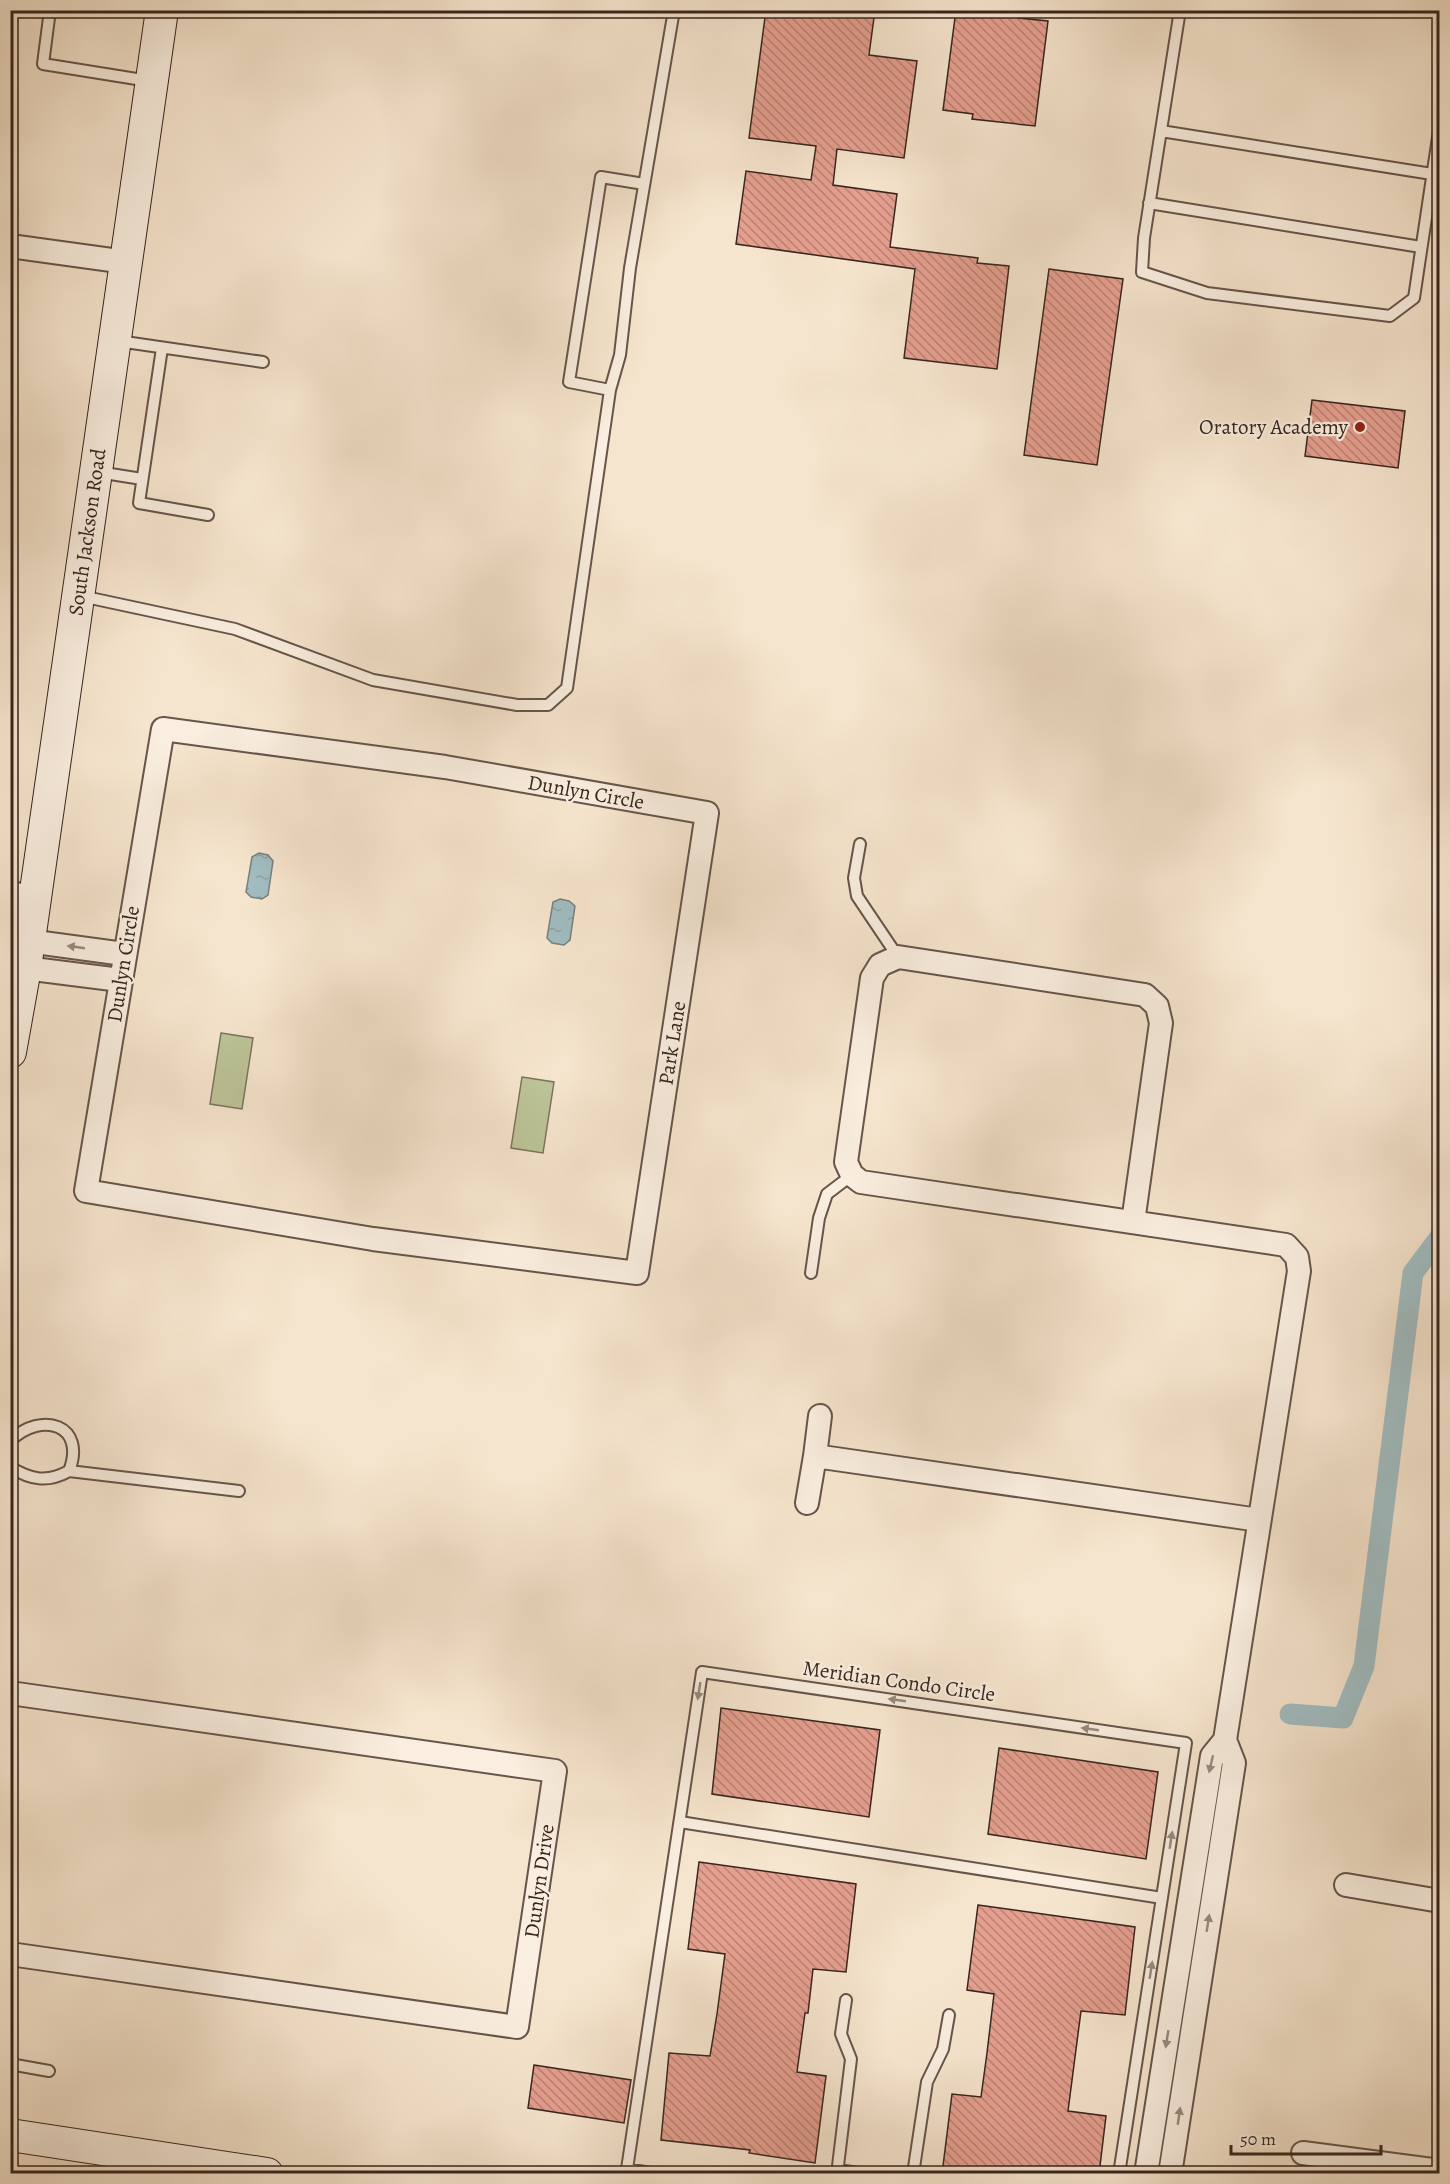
<svg xmlns="http://www.w3.org/2000/svg" width="1450" height="2184" viewBox="0 0 1450 2184" font-family="Alegreya,serif">
  <defs>
    <pattern id="water-ripples" width="26" height="14" patternUnits="userSpaceOnUse" patternTransform="scale(1.5)"><rect width="26" height="14" fill="#a1bdc2"/><path d="M2 4q2-2 4 0t4 0M15 11q2-2 4 0t4 0" fill="none" stroke="#8ba2a6"/></pattern>
    <pattern id="building-back-hatch" width="6" height="6" patternUnits="userSpaceOnUse" patternTransform="scale(1.5)"><rect width="6" height="6" fill="#e59f8f"/><path d="M-1 5l2 2M0 0l6 6M5-1l2 2" fill="none" stroke="#ba8174"/></pattern>
  </defs>
  <rect width="100%" height="100%" fill="#f6e5ce"/>
  <filter id="stains"><feTurbulence type="fractalNoise" baseFrequency=".00333" numOctaves="4"/><feColorMatrix values="0 0 0 0 .2 0 0 0 0 .09 0 0 0 0 .02 0 0 0 .5 -.17"/></filter>
  <radialGradient id="worn" r=".72"><stop offset=".6" stop-color="#630" stop-opacity="0"/><stop offset="1" stop-color="#630" stop-opacity=".3"/></radialGradient>
  <path fill="#bcc599" stroke="#7a755c" stroke-width="1.5" d="M221,1033L253,1038L242,1109L210,1104Z
    M522,1077L554,1082L543,1153L511,1148Z"/>
  <path fill="url(#water-ripples)" stroke="#778080" stroke-width="1.5" d="M259,853L268,855L273,861L268,895L262,899L251,897L246,892L252,857Z
    M560,899L569,901L575,906L570,940L564,945L552,943L547,938L553,902Z"/>
  <g fill="none" stroke-linecap="round" stroke-linejoin="round">
    <path stroke="#a1bdc2" stroke-width="21" d="M1290,1714L1343,1718L1364,1666L1413,1273L1440,1237"/>
  </g>
  <path fill="url(#building-back-hatch)" stroke="#37251e" stroke-width="1.5" d="M766,10H875L869,55L917,61L904,158L837,149L833,185L897,194L890,247L978,258L977,263L1009,266L997,369L904,358L915,269L736,244L746,171L811,180L816,146L749,138Z
    M956,10H996L1020,13L1019,18L1048,21L1035,126L972,119L973,114L943,110Z
    M1049,269L1123,279L1097,465L1024,455Z
    M1312,400L1405,411L1398,468L1305,456Z
    M721,1708L880,1730L869,1817L712,1794Z
    M999,1748L1158,1772L1146,1859L988,1834Z
    M699,1862L856,1884L846,1972L813,1969L808,2013H805L797,2072L826,2076L815,2163L749,2153L750,2150L661,2140L669,2053L710,2056L717,2014L725,1954L688,1949Z
    M978,1905L1135,1927L1125,2015L1081,2011L1068,2111L1106,2116L1099,2174H942L952,2094L981,2097L987,2053L994,1994L967,1990Z
    M534,2065L631,2080L624,2123L528,2108Z"/>
  <g fill="none" stroke-linecap="round" stroke-linejoin="round">
    <defs>
      <path id="lane" d="M50,10L43,64L149,81
        M1180,10L1144,238L1142,272L1207,293L1390,316L1414,298L1440,124
        M1161,131L1432,174
        M1149,203L1421,247
        M118,341L263,362
        M162,348L139,503L208,515
        M610,390L569,382L601,177L644,184
        M98,472L142,479
        M81,596L235,629L373,680L517,705H548L567,688L610,390L620,355L630,268L674,10
        M860,844L854,878L857,896L898,957
        M811,1273L819,1218L827,1194L852,1175
        M10,1441C42,1410 87,1425 69,1471L239,1491
        M10,1467C31,1480 47,1483 69,1471
        M680,1822L1162,1898
        M10,2064L49,2071
        M838,2170L865,2174
        M656,2174L627,2169L702,1672L1186,1743L1119,2174
        M837,2174L851,2059L841,2034L846,2000
        M913,2174L927,2082L943,2049L949,2015"/>
      <path id="street" d="M10,246L126,262
        M163,729L445,767L707,813L637,1273L373,1239L86,1191Z
        M10,893L35,897
        M28,941L124,954
        M25,968L120,980
        M1133,1222L1161,1023L1157,1006L1145,995L898,957L880,965L872,978L846,1162L852,1175L861,1182L1286,1245L1297,1257L1299,1271L1225,1740
        M815,1456L820,1416
        M807,1503L815,1456L1259,1520
        M10,1693L555,1771L517,2027L10,1954
        M1346,1885L1440,1901
        M1303,2153L1440,2171
        M1146,2174L1212,1756L1225,1740L1234,1763L1170,2174"/>
      <path id="secondary" d="M10,1052L25,968L162,10
        M10,2135L267,2174"/>
    </defs>
    <use href="#lane" stroke="#67554a" stroke-width="14"/>
    <use href="#street" stroke="#67554a" stroke-width="26"/>
    <use href="#secondary" stroke="#37251e" stroke-width="34"/>
    <use href="#lane" stroke="#f9eedf" stroke-width="10"/>
    <use href="#street" stroke="#f9eedf" stroke-width="22"/>
    <use href="#secondary" stroke="#f9eedf" stroke-width="32"/>
  </g>
  <defs><path id="oneway-solid" d="M-6-.8H1V-3.2L6.5 0L1 3.2V.8H-6Z" transform="scale(1.5)"/></defs>
  <g fill="#988a7e">
    <use href="#oneway-solid" transform="translate(76 947) rotate(-172)"/>
    <use href="#oneway-solid" transform="translate(699 1691) rotate(99)"/>
    <use href="#oneway-solid" transform="translate(897 1700) rotate(-172)"/>
    <use href="#oneway-solid" transform="translate(1090 1729) rotate(-172)"/>
    <use href="#oneway-solid" transform="translate(1211 1764) rotate(103)"/>
    <use href="#oneway-solid" transform="translate(1171 1840) rotate(-81)"/>
    <use href="#oneway-solid" transform="translate(1208 1923) rotate(-81)"/>
    <use href="#oneway-solid" transform="translate(1151 1970) rotate(-81)"/>
    <use href="#oneway-solid" transform="translate(1167 2039) rotate(99)"/>
    <use href="#oneway-solid" transform="translate(1179 2116) rotate(-82)"/>
  </g>
  <circle fill="#8f2418" stroke="#f9eedf" stroke-width="2" cx="1360" cy="427" r="6"/>
  <g text-anchor="middle" dominant-baseline="central" stroke-width="4.5" stroke-linejoin="round" paint-order="stroke">
    <g font-size="21" fill="#37251e" stroke="#f9eedf" text-anchor="end">
      <text x="1348" y="427">Oratory Academy</text>
    </g>
    <g font-size="21" fill="#37251e" stroke="#f9eedf">
      <text transform="translate(87 532) rotate(-82)">South Jackson Road</text>
      <text transform="translate(586 792) rotate(10)">Dunlyn Circle</text>
      <text transform="translate(123 964) rotate(-81)">Dunlyn Circle</text>
      <text transform="translate(672 1043) rotate(-81)">Park Lane</text>
      <text transform="translate(899 1681) rotate(8)">Meridian Condo Circle</text>
      <text transform="translate(539 1881) rotate(-82)">Dunlyn Drive</text>
    </g>
  </g>
  <rect width="1450" height="2184" fill="none" stroke="#f6e5ce" stroke-width="36"/>
  <rect x="12" y="12" width="1426" height="2160" fill="none" stroke="#37251e" stroke-width="3"/>
  <rect x="18" y="18" width="1414" height="2148" fill="none" stroke="#37251e" stroke-width="1.5"/>
  <path d="M1231 2145v9h150v-9" fill="none" stroke="#37251e" stroke-width="3"/>
  <text x="1240" y="2145" font-size="18" fill="#37251e" stroke="#f9eedf" stroke-width="4.5" paint-order="stroke">50 m</text>
  <rect width="100%" height="100%" filter="url(#stains)"/>
  <rect width="100%" height="100%" fill="url(#worn)"/>
</svg>
